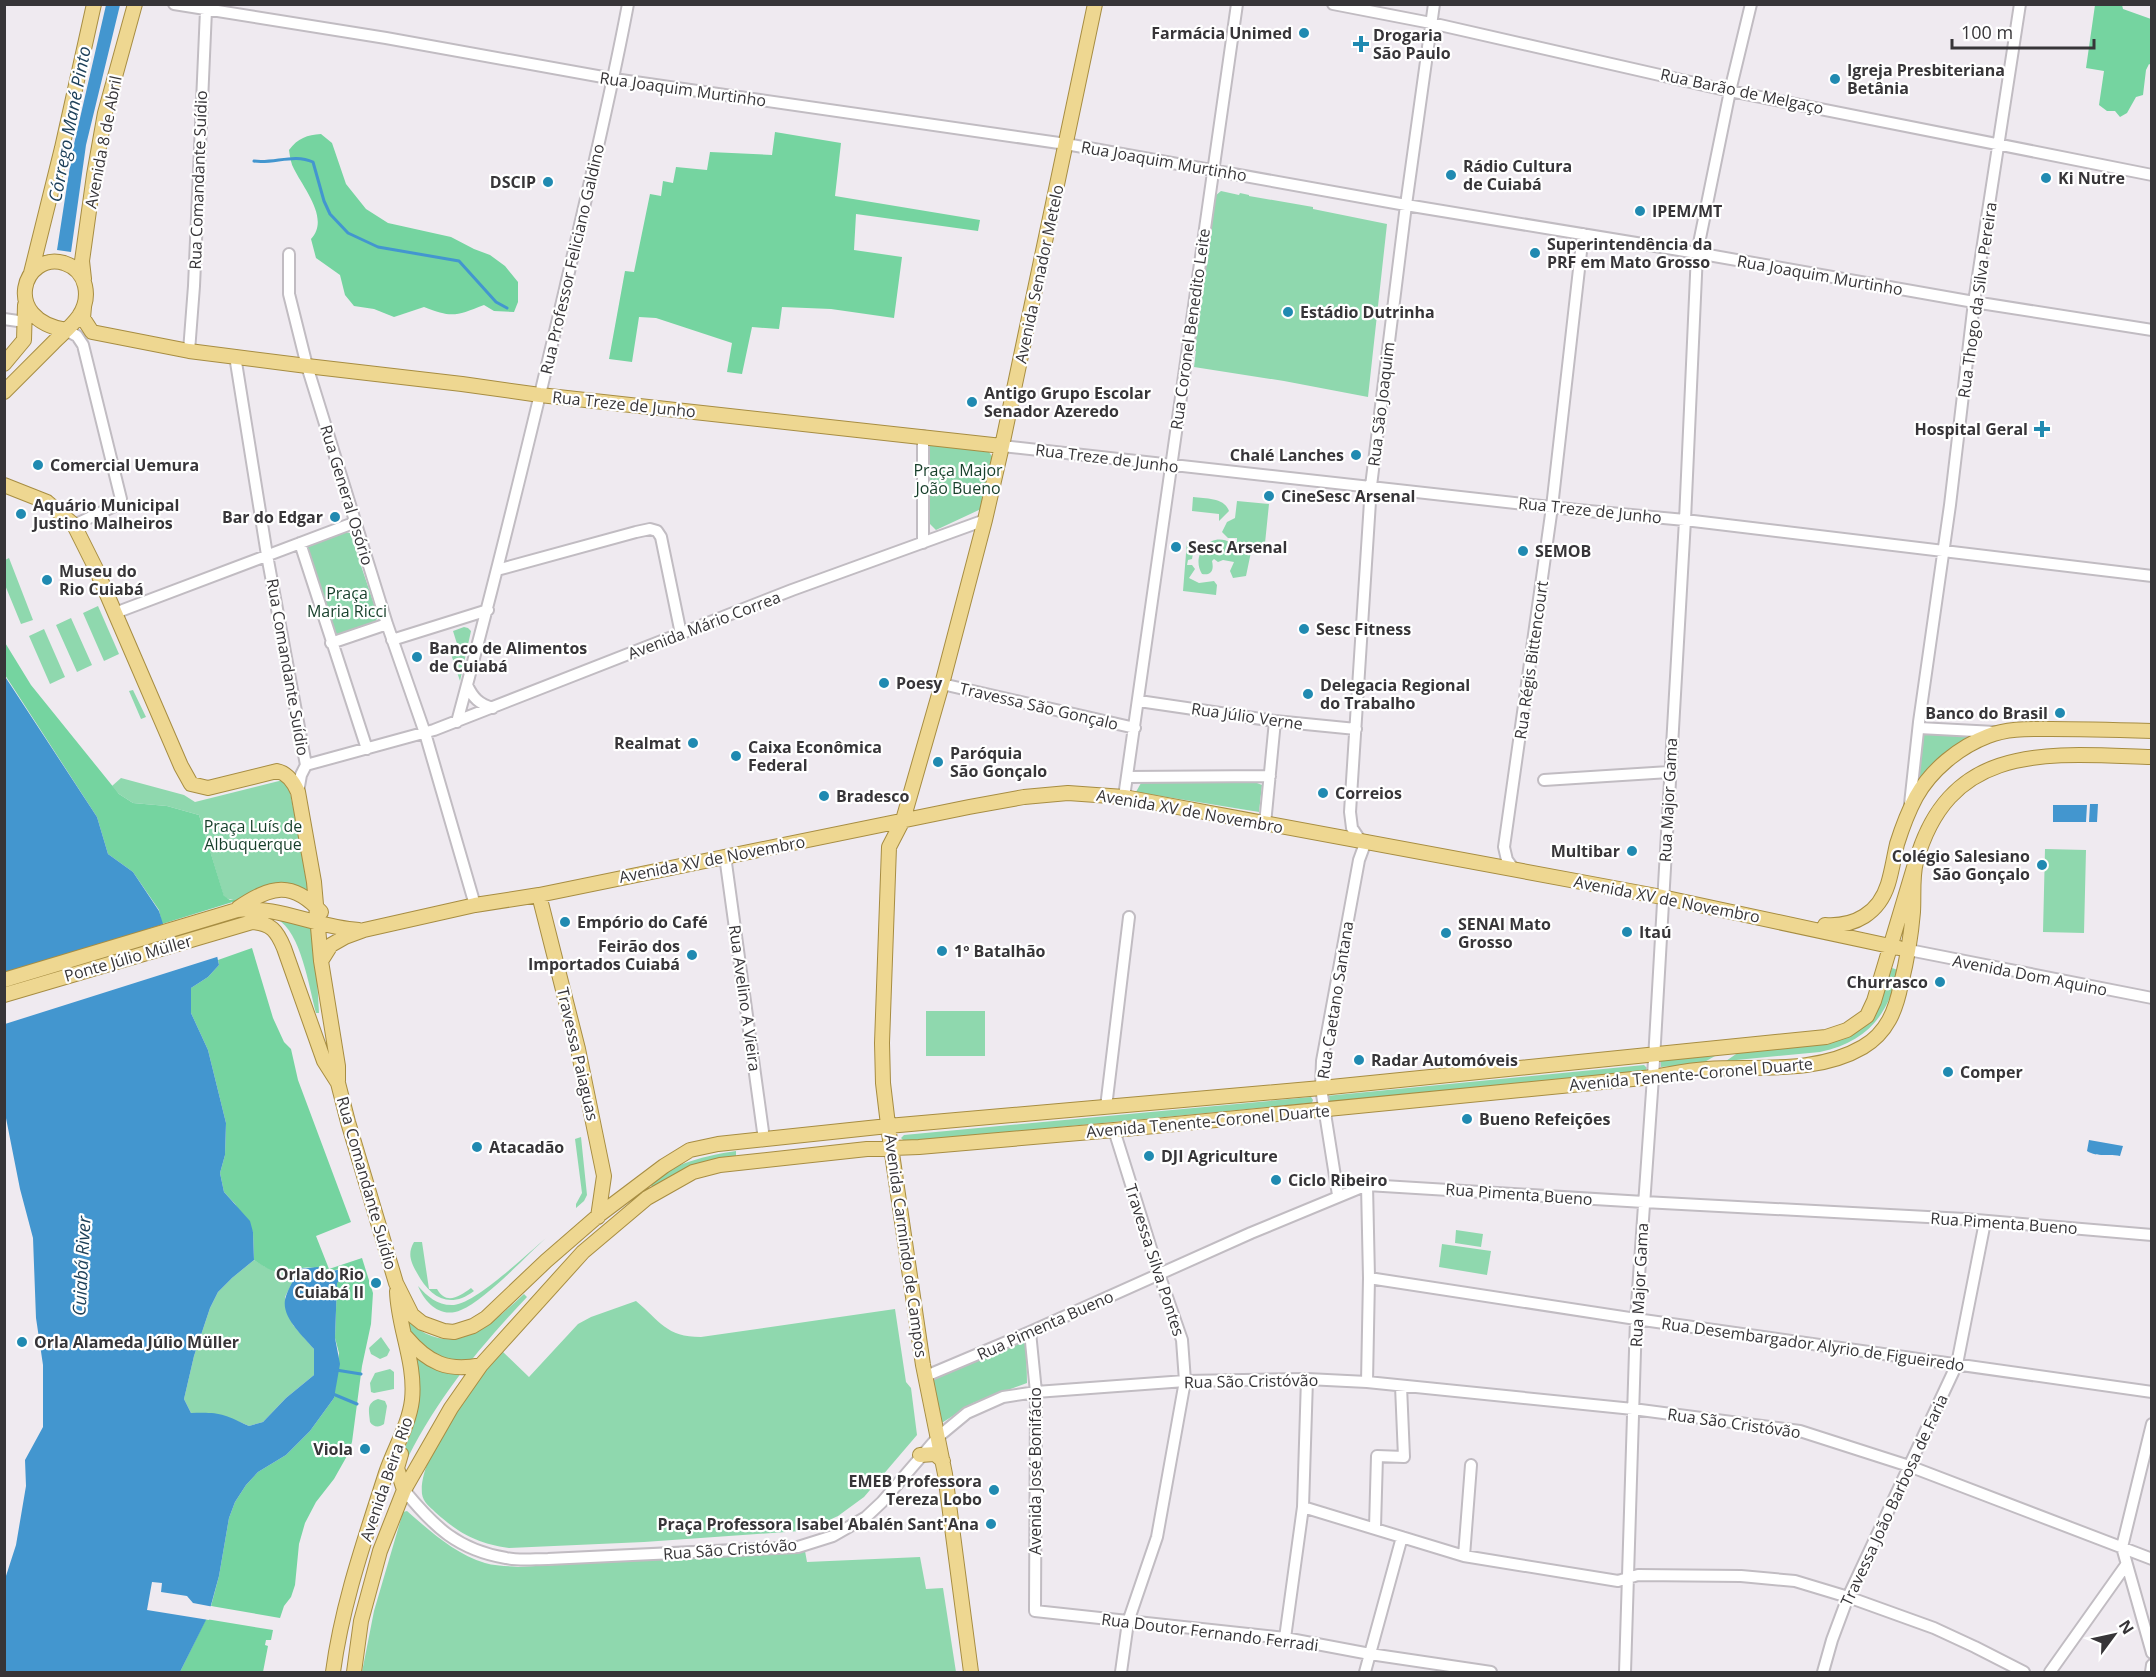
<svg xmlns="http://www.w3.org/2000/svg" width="2156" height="1677" viewBox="0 0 2156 1677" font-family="'Open Sans',sans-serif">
  <rect width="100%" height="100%" fill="#efeaf0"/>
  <path fill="#8fd8ae" d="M1221,191L1239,195L1240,193L1249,195V196L1313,207V209L1387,224L1368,397L1284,381L1194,367L1196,351L1193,350L1215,196Z
    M930,445L989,452L993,458L981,509L936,530L930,524L929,514L927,450Z
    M1193,497C1206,499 1224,497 1229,511L1219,521V514L1192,511Z
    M1237,501L1269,504L1264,553L1251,552L1246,576L1233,578L1230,571L1234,562L1223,560L1218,562L1214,559L1212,561C1214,569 1212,576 1202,574C1190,555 1211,530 1231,543L1237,542V538H1228L1222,532L1227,522L1235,518Z
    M345,532L350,533L378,616L375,623L335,637L307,551L308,547Z
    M1187,541L1198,542L1195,543L1192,559L1188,560L1187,565H1192L1195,569L1189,578L1199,583L1214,581L1217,585L1216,595L1183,591Z
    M9,558L33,620L21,624L5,585V560Z
    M98,606L119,654L104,661L83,613Z
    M71,618L92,665L77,672L56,625Z
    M464,627L468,628L471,631L460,681L450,651L458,647L453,631Z
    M44,629L65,677L50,684L29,636Z
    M133,690L146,717L141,719L129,691Z
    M1922,732L1967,735L1969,739L1915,791Z
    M121,778L184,795L195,802L283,780L289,787L308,883L307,892C289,894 237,906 224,897L199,815L167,806L133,803L119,794L112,786Z
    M1149,782L1257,783L1262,785L1259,812L1136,792L1141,783Z
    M2045,849L2086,850L2084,933L2043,932Z
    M277,919L314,926L319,1013H316C309,987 301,932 277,919Z
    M1892,968L1898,970C1889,1015 1867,1042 1820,1052L1726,1061L1739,1052L1831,1042C1870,1031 1880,1003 1892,968Z
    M926,1011H985V1056H926Z
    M1715,1056L1701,1064L1661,1067V1060Z
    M1644,1065L1647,1068L1645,1071L1328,1102L1326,1096Z
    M1311,1097L1313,1100L1312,1103L905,1142L901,1138L904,1135Z
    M581,1137L587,1195L584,1201L576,1208V1204L582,1193L575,1139Z
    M736,1151V1157L657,1187L651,1186C661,1165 714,1154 736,1151Z
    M1456,1230L1483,1234L1481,1247L1455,1243Z
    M546,1238C524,1258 486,1299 461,1310C441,1319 425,1303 418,1286C428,1297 438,1306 454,1305C476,1303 527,1254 546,1238Z
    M414,1242H422L429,1289H437C446,1305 459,1297 471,1288L474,1291C449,1310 430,1297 417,1273C411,1262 407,1254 414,1242Z
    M1442,1244L1491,1251L1487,1275L1439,1267Z
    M254,1260C268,1269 283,1277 299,1269L285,1297L293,1325L314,1349V1375L286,1398L263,1422L249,1426L240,1422L191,1413L184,1399L194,1356L210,1308L218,1292L232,1278Z
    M524,1294L527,1297C478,1349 433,1403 403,1468L398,1466L414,1425L417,1409L400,1314C449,1363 483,1332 524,1294Z
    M636,1301C660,1321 666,1337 701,1337L895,1309L906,1382L911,1388L917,1435L864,1497L838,1516L812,1528L800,1531L644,1542L509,1548C476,1543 460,1534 435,1512C430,1507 423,1502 422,1494C418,1455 476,1380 501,1350L529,1377L578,1324L591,1317Z
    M1026,1336L1027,1383L973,1403L937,1426L929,1380Z
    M381,1337L390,1350L387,1356L380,1359L371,1354L369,1348Z
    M390,1369L394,1372V1389L374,1393L371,1392L370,1383L375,1373Z
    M378,1399L385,1401L387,1406L384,1424C379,1428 373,1427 370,1422C369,1411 366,1403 378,1399Z
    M407,1511C430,1531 455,1554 485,1563C495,1566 508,1566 518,1567L805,1551L807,1562L920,1557L926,1589L943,1588L956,1672H362L374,1611L403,1512Z"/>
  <path fill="#75d4a0" d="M2095,5H2122L2123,9L2151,19V65L2149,64L2146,70L2143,95L2136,97L2127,113L2120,117L2115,111H2107L2099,105L2104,71L2086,68Z
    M775,132L841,143L835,196L980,220L978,231L856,214L854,250L902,257L894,318L831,309L782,307L779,329L752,327L742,374L727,372L732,343L656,318L639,317L632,362L609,359L625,271L634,272L650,194L661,196L663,181L673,183L676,167L707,170L710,152L772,155Z
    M321,134L332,143L346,184L366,209L388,223L451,237L474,249L490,255L505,266L518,282V302L514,312L494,311L484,305C456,316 452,318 424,307L394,317L374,309L354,306L345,295L340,275L316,258L311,239C330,219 304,189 294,169C291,164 290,157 289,150C298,138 307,135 321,134Z
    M4,641L31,685L119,794L133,803L167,806L199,815L224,896L230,900H239L162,924L159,910L133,872L108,854L97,817L5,675Z
    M252,948L273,1018L284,1042L291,1049L298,1080L351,1222L316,1236L329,1269L362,1258L373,1293L371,1324L362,1366L352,1442L347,1456L334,1479L316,1502L305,1523L299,1544L295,1585L291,1597L284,1606L280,1618L211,1606L219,1576L229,1518L235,1502L246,1485L258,1472L286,1455L310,1431L334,1398L339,1353L335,1338L337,1282L346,1275L343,1268L327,1272C318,1268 309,1266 299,1269C296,1270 293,1273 290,1273C277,1275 264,1267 254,1260L253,1232L235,1204L224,1192L220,1173L225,1155L226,1123L208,1050L191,1013V988L208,977L219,965L218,960Z
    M206,1619L273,1630L271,1640H266L265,1645L268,1646L263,1672H180Z"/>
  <path fill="#4396cf" d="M106,5H120L86,145L71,252L57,250L72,153Z
    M4,675L97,817L108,854L133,872L159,911L163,924L216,951L219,965L208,977L191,988V1013L208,1050L226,1123L225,1155L220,1173L224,1192L250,1221L253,1232L254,1260L232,1278L218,1292L210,1308L194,1356L184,1399L191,1413C220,1412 223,1414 249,1426L263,1422L286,1398L314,1375V1349C303,1336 282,1318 285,1300C287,1290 295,1278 299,1269L318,1267L327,1272L347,1268L348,1272L337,1283L335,1338L340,1364L334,1398L310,1431L286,1455L258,1472L246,1485L235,1502L229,1518L219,1576L208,1616L180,1672H5V1579L16,1545L26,1486L25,1460L43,1427V1365L36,1318L33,1238L20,1189L4,1108Z
    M2090,804H2098L2097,822H2089Z
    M2053,805H2087L2086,822H2053Z
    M2089,1140L2123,1146L2120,1156C2108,1153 2098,1158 2087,1151Z"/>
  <path fill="#efeaf0" d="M167,923L178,928L197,931L210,940L219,950L220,956L5,1024V974Z
    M152,1582L162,1583L161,1592L187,1596L193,1603L214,1607L209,1620L147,1610Z"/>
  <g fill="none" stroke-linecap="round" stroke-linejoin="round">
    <path stroke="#4396cf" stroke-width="3" d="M254,161C274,164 294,153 313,162L324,201L330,214L348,233L378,247L459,261L496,302L507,308
      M336,1370L361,1374
      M333,1394L357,1404"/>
    <defs>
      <path id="minor" d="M174,4L386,38L614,79L1066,144L1406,205L1697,253L1974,302L2152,330
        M1333,4L1431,23L1730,91L2152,175
        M289,254V294L307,366L387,624L425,733L475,905
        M4,319L25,322
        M66,330L77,336L83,345L121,499L117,505L74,525
        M189,351L194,286L206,10
        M235,356L267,555L306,765L301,775L298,792
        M923,436V543
        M1002,446L1578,510L1685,520L2152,576
        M300,543L367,749
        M497,570L636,532L650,529L657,531L661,537L681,634
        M115,613L356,522
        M392,640L488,610
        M331,643L387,624
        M942,684L1135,728
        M467,685C473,698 479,704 493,708
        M1139,701L1275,721L1356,729
        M457,722C496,578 531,434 565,289C587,194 610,100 628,4
        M1919,728L1995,732
        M306,765L434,730L792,590L985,520
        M1127,777L1270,776
        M1544,780L1669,772
        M1124,797L1237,4
        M1910,804L1919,722L1950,505L1974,302L2020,4
        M1265,824L1275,721
        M1360,840L1352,828L1350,812L1371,486L1406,205L1434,4
        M725,856L764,1139
        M1513,868L1507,860L1504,847L1552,507L1583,234
        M1909,950L2152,998
        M1106,1107L1129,917
        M1114,1130L1159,1274L1182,1340L1185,1381L1157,1537L1128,1622L1121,1672
        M1367,1185L1369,1278L1367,1382
        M1338,1195L1321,1088L1322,1061L1359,860L1366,841
        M1369,1278L1636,1319L2152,1392
        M1030,1332L1036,1392L1035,1611L1285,1638L1370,1654L1491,1672
        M926,1376L1030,1332L1251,1233L1367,1185L1644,1202L1965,1219L2152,1235
        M2152,1424L2122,1547L2152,1653
        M404,1490C434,1527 458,1550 506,1558C519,1561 534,1559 548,1559L798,1547L833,1536L866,1517L882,1502L938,1437L967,1413L1003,1397L1036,1392L1185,1381L1307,1379L1367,1382L1633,1409L1800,1431L1909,1466L2152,1559
        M1303,1507L1464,1556L1618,1581L1638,1575L1741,1576L1795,1581L1848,1597L1934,1628L1975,1647L2024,1672
        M1375,1528L1377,1456L1404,1457L1401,1386
        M1464,1556L1471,1465
        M1285,1638L1303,1507L1307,1379
        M1365,1672L1402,1537
        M1625,1672L1636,1319L1653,1077L1685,520L1697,253L1730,91L1751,4
        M1823,1672L1832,1640L1848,1597L1957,1364L1985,1222
        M2050,1672L2126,1565
        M2151,1672L2152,1665"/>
      <path id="major" d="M31,273L62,148L94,4
        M84,279L82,261L94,175L105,113L135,4
        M84,307L83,318L92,332L189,351L307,366L462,384L540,395L1002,446
        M4,364L24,340L25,305
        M4,392C21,375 37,359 53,343C62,334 72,326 79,316C91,298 88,271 64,263C24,251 0,319 66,330
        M4,485L47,502L74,525L96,569L181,766L191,784L208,788L277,771C287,773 294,783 298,792L314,882L321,961L338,1066V1081
        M539,895L578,1049L604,1176L598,1217
        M238,908C271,886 292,880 321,912
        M1825,925C1855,927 1879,913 1888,884C1892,871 1894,857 1897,844C1902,828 1908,812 1916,797C1931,770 1959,747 1988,736C2008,728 2030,729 2051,729C2084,729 2118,730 2152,731
        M321,961L331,945L345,937L364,930L475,905L539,895L969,807L1024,797L1068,793L1124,797L1662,897L1899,948
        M4,980L237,910C278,905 317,928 359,930
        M4,995L252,922C271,923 277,931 284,948L324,1061L338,1083L348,1122L396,1283L412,1315L422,1323L444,1331L454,1332L473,1326L486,1318L546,1261L599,1215L664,1166L690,1150L718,1144L888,1126L1321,1088L1826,1037L1847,1030L1867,1016L1874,1001L1915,864
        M406,1337C428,1363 448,1372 481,1365
        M401,1454L397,1468L404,1490
        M920,1455L935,1454L943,1461
        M333,1672C342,1604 365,1539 386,1473C394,1449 409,1425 412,1400C416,1362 398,1328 397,1291
        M354,1672L361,1621L380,1551L404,1490L451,1408L481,1365L583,1252L647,1198L693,1172L720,1165L867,1149L919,1147L1114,1130L1653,1077C1671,1074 1689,1070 1707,1069C1758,1066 1817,1074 1863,1047C1887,1033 1896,1010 1901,984C1907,960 1911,936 1913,912C1914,896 1912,877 1916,862C1950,740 2051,754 2152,757
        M971,1672L945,1474L923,1365L889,1133L883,1083L882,1043L889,847L903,820L942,684L985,520L1002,446L1095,4"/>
    </defs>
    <use href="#minor" stroke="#c1bcc2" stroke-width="14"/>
    <use href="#major" stroke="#a78d42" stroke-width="16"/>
    <use href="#minor" stroke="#fff" stroke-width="10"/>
    <use href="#major" stroke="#eed791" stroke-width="14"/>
  </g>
  <g fill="#208ab1" stroke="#fff" stroke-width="2">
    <circle cx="1304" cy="33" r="6"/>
    <path d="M1358 35h6v6h6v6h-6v6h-6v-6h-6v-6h6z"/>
    <circle cx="1835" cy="79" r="6"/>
    <circle cx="1451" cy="175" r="6"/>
    <circle cx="2046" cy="178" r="6"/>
    <circle cx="548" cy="182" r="6"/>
    <circle cx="1640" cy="211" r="6"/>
    <circle cx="1535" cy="253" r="6"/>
    <circle cx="1288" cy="312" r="6"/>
    <circle cx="972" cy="402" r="6"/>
    <path d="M2039 420h6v6h6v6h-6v6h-6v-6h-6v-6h6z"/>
    <circle cx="1356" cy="455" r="6"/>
    <circle cx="38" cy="465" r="6"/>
    <circle cx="1269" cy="496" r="6"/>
    <circle cx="21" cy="514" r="6"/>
    <circle cx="335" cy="517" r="6"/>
    <circle cx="1176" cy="547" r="6"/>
    <circle cx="1523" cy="551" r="6"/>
    <circle cx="47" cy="580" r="6"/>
    <circle cx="1304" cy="629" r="6"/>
    <circle cx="417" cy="657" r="6"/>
    <circle cx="884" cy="683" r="6"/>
    <circle cx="1308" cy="694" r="6"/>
    <circle cx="2060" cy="713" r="6"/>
    <circle cx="693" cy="743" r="6"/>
    <circle cx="736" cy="756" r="6"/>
    <circle cx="938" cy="762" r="6"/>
    <circle cx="1323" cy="793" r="6"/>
    <circle cx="824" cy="796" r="6"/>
    <circle cx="1632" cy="851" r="6"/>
    <circle cx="2042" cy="865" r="6"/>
    <circle cx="565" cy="922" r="6"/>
    <circle cx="1627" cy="932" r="6"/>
    <circle cx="1446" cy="933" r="6"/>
    <circle cx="942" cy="951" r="6"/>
    <circle cx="692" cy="955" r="6"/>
    <circle cx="1940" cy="982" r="6"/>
    <circle cx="1359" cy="1060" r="6"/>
    <circle cx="1948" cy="1072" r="6"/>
    <circle cx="1467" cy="1119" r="6"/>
    <circle cx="477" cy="1147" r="6"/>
    <circle cx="1149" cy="1156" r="6"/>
    <circle cx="1276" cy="1180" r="6"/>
    <circle cx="376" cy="1283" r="6"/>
    <circle cx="22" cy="1342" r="6"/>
    <circle cx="365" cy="1449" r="6"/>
    <circle cx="994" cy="1490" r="6"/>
    <circle cx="991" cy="1524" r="6"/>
  </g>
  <g text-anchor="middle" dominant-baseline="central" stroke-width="4.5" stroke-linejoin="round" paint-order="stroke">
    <g font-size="16" font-weight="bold" fill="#373538" stroke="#fff" text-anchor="start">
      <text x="1292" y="33" text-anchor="end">Farmácia Unimed</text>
      <text x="1373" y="35">Drogaria<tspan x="1373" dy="18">São Paulo</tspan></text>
      <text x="1847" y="70">Igreja Presbiteriana<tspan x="1847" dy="18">Betânia</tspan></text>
      <text x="1463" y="166">Rádio Cultura<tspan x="1463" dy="18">de Cuiabá</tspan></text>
      <text x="2058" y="178">Ki Nutre</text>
      <text x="536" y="182" text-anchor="end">DSCIP</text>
      <text x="1652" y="211">IPEM/MT</text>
      <text x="1547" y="244">Superintendência da<tspan x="1547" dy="18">PRF em Mato Grosso</tspan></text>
      <text x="1300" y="312">Estádio Dutrinha</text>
      <text x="984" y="393">Antigo Grupo Escolar<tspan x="984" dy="18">Senador Azeredo</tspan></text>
      <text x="2028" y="429" text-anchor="end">Hospital Geral</text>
      <text x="1344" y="455" text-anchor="end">Chalé Lanches</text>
      <text x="50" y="465">Comercial Uemura</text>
      <text x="1281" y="496">CineSesc Arsenal</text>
      <text x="33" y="505">Aquário Municipal<tspan x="33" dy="18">Justino Malheiros</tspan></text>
      <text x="323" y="517" text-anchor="end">Bar do Edgar</text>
      <text x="1188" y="547">Sesc Arsenal</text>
      <text x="1535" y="551">SEMOB</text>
      <text x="59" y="571">Museu do<tspan x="59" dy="18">Rio Cuiabá</tspan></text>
      <text x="1316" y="629">Sesc Fitness</text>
      <text x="429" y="648">Banco de Alimentos<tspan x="429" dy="18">de Cuiabá</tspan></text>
      <text x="896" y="683">Poesy</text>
      <text x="1320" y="685">Delegacia Regional<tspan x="1320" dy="18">do Trabalho</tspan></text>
      <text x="2048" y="713" text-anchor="end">Banco do Brasil</text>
      <text x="681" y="743" text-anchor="end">Realmat</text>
      <text x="748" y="747">Caixa Econômica<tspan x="748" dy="18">Federal</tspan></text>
      <text x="950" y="753">Paróquia<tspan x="950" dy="18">São Gonçalo</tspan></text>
      <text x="1335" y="793">Correios</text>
      <text x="836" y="796">Bradesco</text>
      <text x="1620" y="851" text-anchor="end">Multibar</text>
      <text x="2030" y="856" text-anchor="end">Colégio Salesiano<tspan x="2030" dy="18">São Gonçalo</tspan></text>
      <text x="577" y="922">Empório do Café</text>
      <text x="1458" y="924">SENAI Mato<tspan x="1458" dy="18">Grosso</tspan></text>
      <text x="1639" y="932">Itaú</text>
      <text x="680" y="946" text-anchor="end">Feirão dos<tspan x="680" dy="18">Importados Cuiabá</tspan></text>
      <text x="954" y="951">1º Batalhão</text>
      <text x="1928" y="982" text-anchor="end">Churrasco</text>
      <text x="1371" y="1060">Radar Automóveis</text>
      <text x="1960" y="1072">Comper</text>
      <text x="1479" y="1119">Bueno Refeições</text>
      <text x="489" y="1147">Atacadão</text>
      <text x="1161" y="1156">DJI Agriculture</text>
      <text x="1288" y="1180">Ciclo Ribeiro</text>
      <text x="364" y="1274" text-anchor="end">Orla do Rio<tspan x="364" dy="18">Cuiabá II</tspan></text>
      <text x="34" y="1342">Orla Alameda Júlio Müller</text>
      <text x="353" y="1449" text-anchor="end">Viola</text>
      <text x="982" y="1481" text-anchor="end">EMEB Professora<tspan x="982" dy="18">Tereza Lobo</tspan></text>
      <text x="979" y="1524" text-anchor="end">Praça Professora Isabel Abalén Sant'Ana</text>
    </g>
    <g font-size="16" fill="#373538" stroke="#fff">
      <text transform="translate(683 89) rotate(8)">Rua Joaquim Murtinho</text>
      <text transform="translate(1742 91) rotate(12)">Rua Barão de Melgaço</text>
      <text transform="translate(103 142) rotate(-79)">Avenida 8 de Abril</text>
      <text transform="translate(1164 161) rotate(10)">Rua Joaquim Murtinho</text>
      <text transform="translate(198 180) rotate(-88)">Rua Comandante Suídio</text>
      <text transform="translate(572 259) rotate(-77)">Rua Professor Feliciano Galdino</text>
      <text transform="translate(1039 274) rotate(-78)">Avenida Senador Metelo</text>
      <text transform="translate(1820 275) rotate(10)">Rua Joaquim Murtinho</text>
      <text transform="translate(1977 300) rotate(-82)">Rua Thogo da Silva Pereira</text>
      <text transform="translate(1190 329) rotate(-82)">Rua Coronel Benedito Leite</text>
      <text transform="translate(624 404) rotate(6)">Rua Treze de Junho</text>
      <text transform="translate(1381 404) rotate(-83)">Rua São Joaquim</text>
      <text transform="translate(1107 458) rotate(7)">Rua Treze de Junho</text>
      <text transform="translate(347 495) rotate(73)">Rua General Osório</text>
      <text transform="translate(1590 510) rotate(6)">Rua Treze de Junho</text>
      <text transform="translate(704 625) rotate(-21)">Avenida Mário Correa</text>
      <text transform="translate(1531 660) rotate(-82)">Rua Régis Bittencourt</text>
      <text transform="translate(288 667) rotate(80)">Rua Comandante Suídio</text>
      <text transform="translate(1039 706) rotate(13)">Travessa São Gonçalo</text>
      <text transform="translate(1247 716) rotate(8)">Rua Júlio Verne</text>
      <text transform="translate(1668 800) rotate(-87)">Rua Major Gama</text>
      <text transform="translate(1190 811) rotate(10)">Avenida XV de Novembro</text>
      <text transform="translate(712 859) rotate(-11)">Avenida XV de Novembro</text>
      <text transform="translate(1667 899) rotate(11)">Avenida XV de Novembro</text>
      <text transform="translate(128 958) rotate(-16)">Ponte Júlio Müller</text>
      <text transform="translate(2030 975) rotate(11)">Avenida Dom Aquino</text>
      <text transform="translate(745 998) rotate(82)">Rua Avelino A Vieira</text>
      <text transform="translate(1335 1000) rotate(-81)">Rua Caetano Santana</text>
      <text transform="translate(578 1054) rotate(77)">Travessa Paiaguas</text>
      <text transform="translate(1691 1074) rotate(-5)">Avenida Tenente-Coronel Duarte</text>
      <text transform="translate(1208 1121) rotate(-5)">Avenida Tenente-Coronel Duarte</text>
      <text transform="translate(367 1183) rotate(74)">Rua Comandante Suídio</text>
      <text transform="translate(1519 1194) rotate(4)">Rua Pimenta Bueno</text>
      <text transform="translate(2004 1223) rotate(4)">Rua Pimenta Bueno</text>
      <text transform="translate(906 1246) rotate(82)">Avenida Carmindo de Campos</text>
      <text transform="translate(1155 1260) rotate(72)">Travessa Silva Pontes</text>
      <text transform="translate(1639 1285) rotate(-87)">Rua Major Gama</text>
      <text transform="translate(1045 1325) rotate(-24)">Rua Pimenta Bueno</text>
      <text transform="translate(1813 1344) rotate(8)">Rua Desembargador Alyrio de Figueiredo</text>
      <text transform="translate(1251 1381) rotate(-1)">Rua São Cristóvão</text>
      <text transform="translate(1734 1423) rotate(8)">Rua São Cristóvão</text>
      <text transform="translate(1035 1471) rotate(-90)">Avenida José Bonifácio</text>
      <text transform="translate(386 1479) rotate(-71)">Avenida Beira Rio</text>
      <text transform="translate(1894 1500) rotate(-65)">Travessa João Barbosa de Faria</text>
      <text transform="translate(730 1549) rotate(-4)">Rua São Cristóvão</text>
      <text transform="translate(1210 1632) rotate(7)">Rua Doutor Fernando Ferradi</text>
    </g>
    <g font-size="16" fill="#163f2a" stroke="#fff">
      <text x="958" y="470">Praça Major<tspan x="958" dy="18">João Bueno</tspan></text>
      <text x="347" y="593">Praça<tspan x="347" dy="18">Maria Ricci</tspan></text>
      <text x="253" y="826">Praça Luís de<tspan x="253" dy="18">Albuquerque</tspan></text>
    </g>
    <g font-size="18" font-style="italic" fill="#1c3f58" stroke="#fff">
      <text transform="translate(69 124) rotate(-79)">Córrego Mané Pinto</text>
      <text transform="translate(81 1266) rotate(-87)">Cuiabá River</text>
    </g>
  </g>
  <rect width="2156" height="1677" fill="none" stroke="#373538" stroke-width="12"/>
  <g transform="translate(2114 1635) rotate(57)" stroke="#ffffff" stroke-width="4.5" paint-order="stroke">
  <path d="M0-4.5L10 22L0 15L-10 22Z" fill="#373538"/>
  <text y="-9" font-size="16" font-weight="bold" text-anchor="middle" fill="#373538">N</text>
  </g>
  <path d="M1952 39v9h142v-9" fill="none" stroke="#373538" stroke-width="3"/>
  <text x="1961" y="39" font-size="18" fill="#373538" stroke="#ffffff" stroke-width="4.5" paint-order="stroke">100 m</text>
</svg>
